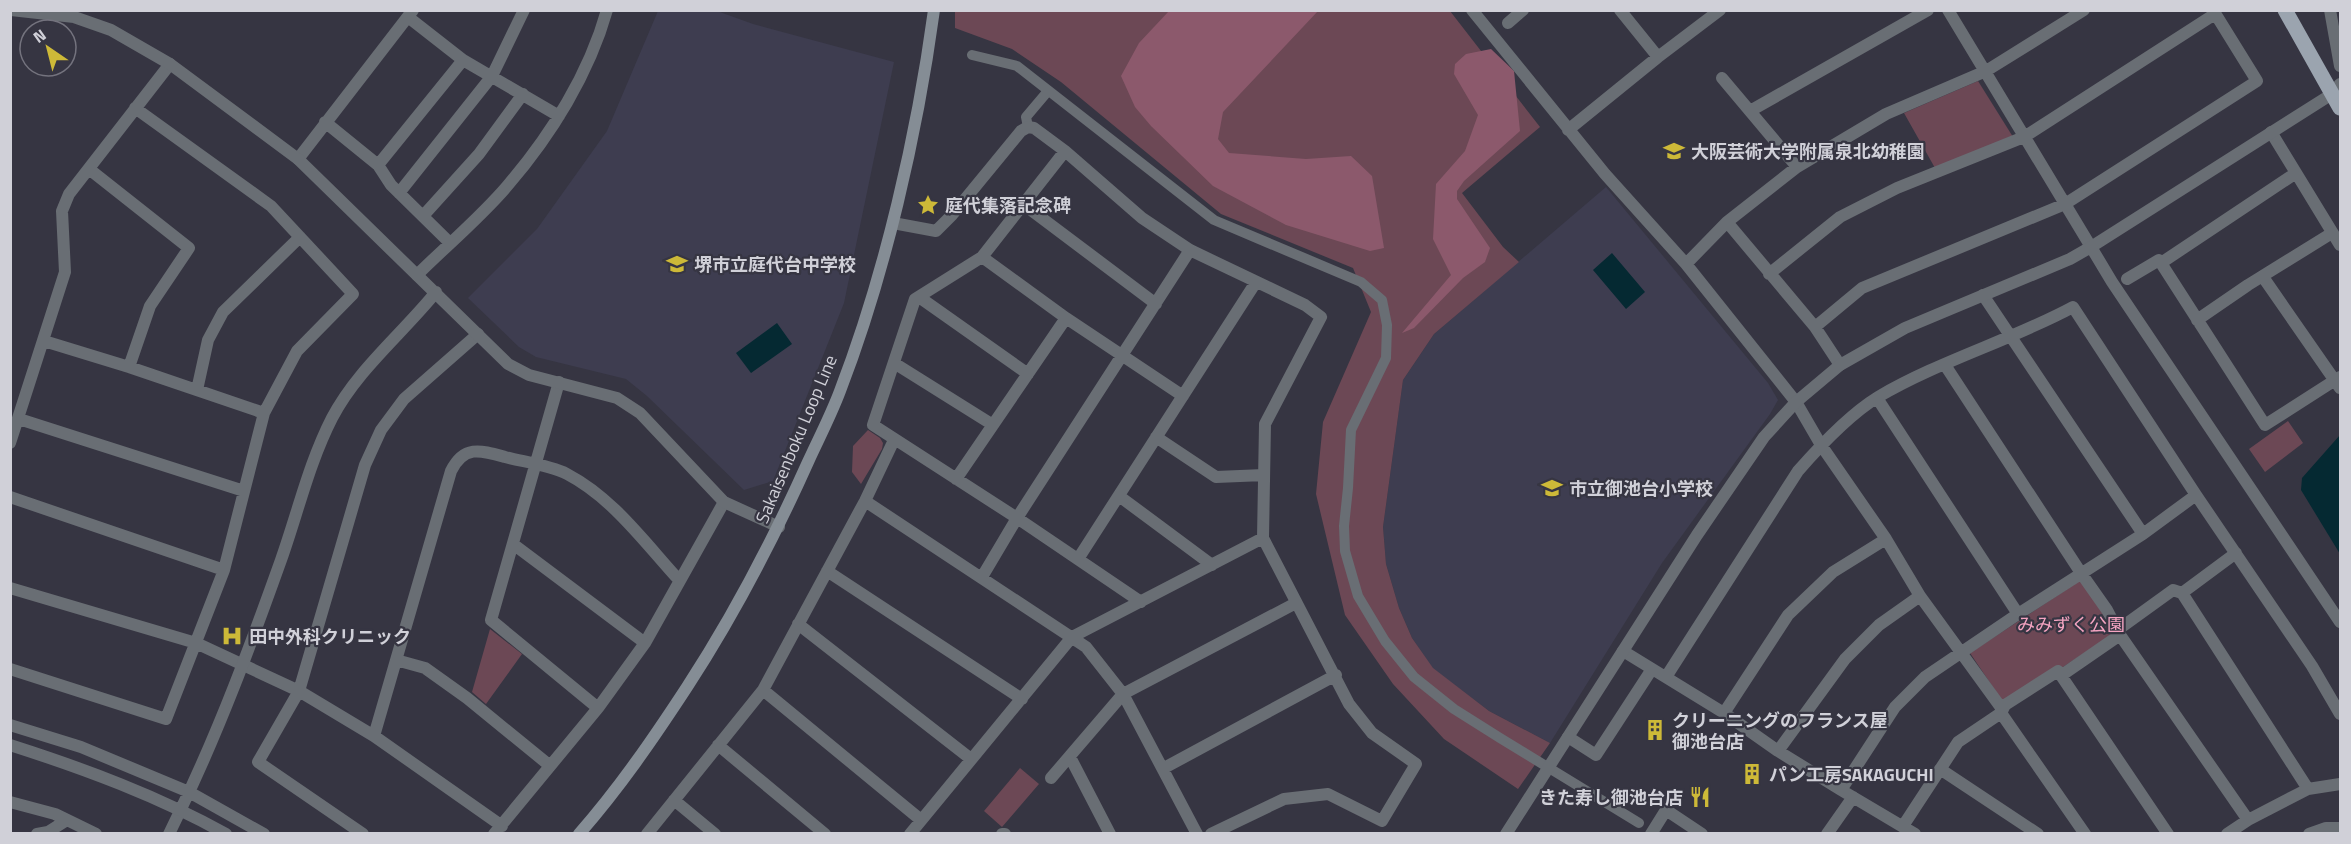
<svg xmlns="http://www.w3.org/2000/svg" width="2351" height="844" viewBox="0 0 2351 844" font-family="'Titillium Web','Noto Sans JP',sans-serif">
  <rect width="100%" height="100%" fill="#363542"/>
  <path fill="#3e3d50" d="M658,11H717L753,24L894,62L844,303L773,481L744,490L647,396L626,379L536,357L519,347L468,298L537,229L607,131Z
    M1606,187L1768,383L1778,400L1770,414L1662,563L1550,743L1489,711L1433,669L1412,638L1399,608L1386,564L1383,527L1403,380L1434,334Z"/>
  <path fill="#6c4855" d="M955,10L1450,11L1540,127L1462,193L1503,247L1519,262L1434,334L1403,380L1383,527L1386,564L1399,608L1412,638L1433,668L1489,711L1550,743L1518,789L1444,739L1393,684L1345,615L1316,494L1323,422L1371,312L1353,268L1221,214L1061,82L1012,49L955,28Z
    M1978,81L2013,137L1935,168L1904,113Z
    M2288,421L2303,443L2265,472L2249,449Z
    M868,430L880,438L883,443L882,449L861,484L852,472L853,446Z
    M2084,578L2118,631L2005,705L1970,653Z
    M490,629L522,654L486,704L472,692Z
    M1020,768L1039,784L1002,827L984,811Z"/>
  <path fill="#8c596c" d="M1169,11H1318L1223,112L1218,139L1229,153L1306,159L1351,156L1372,176L1384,248L1370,251L1286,225L1213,186L1151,126L1135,107L1121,76L1139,43Z
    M1491,49L1514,71L1520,131L1464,181L1457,191V199L1490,248L1485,262L1463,278L1414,328L1402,333L1451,275L1433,239L1436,184L1465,151L1478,115L1454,74L1455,64L1466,54Z"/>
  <path fill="#052932" d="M1612,253L1645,292L1626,309L1593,270Z
    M777,323L792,344L751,373L736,353Z
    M2340,435V554L2301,490L2302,478Z"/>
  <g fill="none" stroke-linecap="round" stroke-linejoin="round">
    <path stroke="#696e74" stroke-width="10" d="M972,55L1017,66L1214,220L1361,282L1382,300L1387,325L1386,358L1351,430L1348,488L1344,526L1345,551L1358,596L1385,641L1414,677L1454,709L1500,738L1639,823
      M1028,127L1026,117L1048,91"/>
    <path stroke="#696e74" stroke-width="12" d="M1472,10L1605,174L1686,264L1796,402L1821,445L1886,539L1920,596L2002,709
      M1620,10L1658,57
      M1948,10L2091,247
      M408,17L463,60L559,116
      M1508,23L1523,10
      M1722,78L1797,167
      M1750,111L1928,10
      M325,122L378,165L391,185L450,243
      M1568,130L1658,57L1720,10
      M2271,132L2340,245
      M1065,151L982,257L915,299L873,425L1017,518L1141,602
      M298,159L413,10
      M378,165L463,60
      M89,169L189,248L150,306L129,367
      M399,193L492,76L524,10
      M1023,204L1156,304
      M423,216L479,154L523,94
      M1727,222L1815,327L1840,365
      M893,223L936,231L952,215L1021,131L1028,127L1034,128L1065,151L1142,218L1190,250L1305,305L1321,317L1265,424L1263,538L1349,704L1372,733L1416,764L1382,821L1328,794L1284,799L1211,834
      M982,257L1066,318L1183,396
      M2161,263L2265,425L2340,377
      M1686,264L1727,222L1797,167L1886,114L1986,71L2084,10
      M1769,274L1840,217L1897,188L2024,137L2215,14
      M417,275C446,246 482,216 508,185C551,135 589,74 607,10
      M2263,277L2340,388
      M2127,279L2159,260L2161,263L2296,173
      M1983,295L2143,534L2196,495
      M919,297L1028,374
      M2197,320L2248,285L2332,233
      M1815,327L1862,288L2065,204L2257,81L2213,10
      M44,341L129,367L264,413
      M894,363L993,425
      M1945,365L2081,573L2107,610L2120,635
      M197,390L208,340L223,312L300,237
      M1877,398L2018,614L2143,534
      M19,419L244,491
      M1156,437L1216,477L1264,475
      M10,443L65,272L62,211L69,194L170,64
      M956,479L1066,318
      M1119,496L1212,565
      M10,497L224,570
      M865,501L1086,647L1123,694L1197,834
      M513,544L645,643
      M2236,553L2182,593L2308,789
      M1078,559L1256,282
      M827,571L1022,699
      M982,577L1017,518L1190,250
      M10,588L196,643L299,691L374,736L502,826
      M798,624L971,759
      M2119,629L2173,590L2182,593
      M1623,651L1724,713L1778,751L1841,790L1915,834
      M396,660L425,668L467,698L549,765
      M10,669L166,719L224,570L264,413L297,351L353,294L271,206L135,108
      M2062,675L2120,635L2248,820
      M1666,677L1798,471C1819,447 1852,413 1878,397C1939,361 2012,340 2073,307L2196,495L2312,666L2340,714
      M763,690L921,820
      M598,708L645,643L724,502
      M1724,713L1788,615L1833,572L1886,539
      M2001,713L2085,834
      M374,736L451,471C464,445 480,450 505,457C524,462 549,465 567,474C613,498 645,543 679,580
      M1568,737L1596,755L1652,669
      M718,745L825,834
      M1778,751L1845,659L1879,625L1920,596
      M1070,757L1110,834
      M1164,768L1336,675
      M1940,769L2038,834
      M1051,778L1123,694L1296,603
      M1841,790L1895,707L1925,677L2018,614
      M674,800L715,834
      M10,802L55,814L96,834
      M1903,826L1958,742L2001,713L2005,705L2058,671L2168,834
      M37,834L48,832L67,820
      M169,834L181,809
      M363,834L258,762L299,691L365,465L381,430L404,399L478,334
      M494,834L598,708L491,620L559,382
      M647,834L763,690L865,501L894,440
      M910,834L1072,637L1263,538
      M1002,834H1005
      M1651,834L1666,810L1702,834
      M1827,834L1853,797
      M2227,834L2248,820L2308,789L2340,784
      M2309,834L2326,828H2340"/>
    <path stroke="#696e74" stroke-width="12" d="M11,10L74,17L111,30L170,64L298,159L508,364L529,375L617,398L640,413L724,502L779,527
      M2330,10L2340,66
      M2091,247L2112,282L2340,622
      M10,725L81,747L189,792L264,834
      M10,745C85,769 158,796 226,834
      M181,809C220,728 251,644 281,560C298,512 309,463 332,418C357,370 402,334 436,292
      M1506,834L1697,535L1764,437L1796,402L1840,365L1905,328L2070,259L2091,247L2332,94L2340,84"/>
    <path stroke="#858d95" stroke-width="12" d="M579,834C620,787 653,739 687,687C734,615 773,540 808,462C819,438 831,415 840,391C885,274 917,135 934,10"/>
    <path stroke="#9ba4af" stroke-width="15" d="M2285,10L2340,108"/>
  </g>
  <defs>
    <symbol id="school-bare" viewBox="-9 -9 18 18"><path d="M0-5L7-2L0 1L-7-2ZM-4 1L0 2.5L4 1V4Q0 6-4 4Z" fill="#cdb938" stroke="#363542" stroke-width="2.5" paint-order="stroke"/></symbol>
    <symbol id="sight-bare" viewBox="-9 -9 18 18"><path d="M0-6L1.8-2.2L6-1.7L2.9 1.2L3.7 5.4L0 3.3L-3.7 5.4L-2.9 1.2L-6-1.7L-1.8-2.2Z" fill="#cdb938" stroke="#363542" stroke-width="2.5" paint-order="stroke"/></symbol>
    <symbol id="hospital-bare" viewBox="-9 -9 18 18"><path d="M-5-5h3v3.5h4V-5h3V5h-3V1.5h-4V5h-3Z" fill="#cdb938" stroke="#363542" stroke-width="2.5" paint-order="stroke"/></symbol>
    <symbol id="building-bare" viewBox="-9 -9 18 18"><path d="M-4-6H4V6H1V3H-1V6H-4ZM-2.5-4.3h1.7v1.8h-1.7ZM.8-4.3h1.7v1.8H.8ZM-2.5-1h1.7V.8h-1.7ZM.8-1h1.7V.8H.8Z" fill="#cdb938" stroke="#363542" stroke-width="2.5" paint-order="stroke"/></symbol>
    <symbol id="restaurant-bare" viewBox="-9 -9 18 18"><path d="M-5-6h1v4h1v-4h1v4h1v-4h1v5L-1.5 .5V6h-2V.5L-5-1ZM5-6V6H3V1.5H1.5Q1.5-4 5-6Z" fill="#cdb938" stroke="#363542" stroke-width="2.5" paint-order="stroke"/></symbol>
  </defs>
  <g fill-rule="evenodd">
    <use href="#school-bare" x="1659" y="136" width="30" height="30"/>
    <use href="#sight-bare" x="913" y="190" width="30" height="30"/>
    <use href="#school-bare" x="662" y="249" width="30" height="30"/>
    <use href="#school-bare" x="1537" y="473" width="30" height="30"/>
    <use href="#hospital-bare" x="217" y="621" width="30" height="30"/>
    <use href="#building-bare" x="1640" y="715" width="30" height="30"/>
    <use href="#building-bare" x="1737" y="759" width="30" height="30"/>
    <use href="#restaurant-bare" x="1685" y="782" width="30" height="30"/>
  </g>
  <g text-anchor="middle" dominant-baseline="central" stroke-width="4.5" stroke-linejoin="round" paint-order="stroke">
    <g font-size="18" font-weight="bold" fill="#d0d0d8" stroke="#363542" text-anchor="start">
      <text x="1691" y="151">大阪芸術大学附属泉北幼稚園</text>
      <text x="945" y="205">庭代集落記念碑</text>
      <text x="694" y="264">堺市立庭代台中学校</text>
      <text x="1569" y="488">市立御池台小学校</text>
      <text x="249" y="636">田中外科クリニック</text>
      <text x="1672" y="720">クリーニングのフランス屋<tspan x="1672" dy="21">御池台店</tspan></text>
      <text x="1769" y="774">パン工房SAKAGUCHI</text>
      <text x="1683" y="797" text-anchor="end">きた寿し御池台店</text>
    </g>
    <g font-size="18" fill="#d0d0d8" stroke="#363542">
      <text transform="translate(796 439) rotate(-67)">Sakaisenboku Loop Line</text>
    </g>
    <g font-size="18" fill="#f4a4c1" stroke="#363542">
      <text x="2071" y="624">みみずく公園</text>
    </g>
  </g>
  <rect width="2351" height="844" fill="none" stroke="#d0d0d8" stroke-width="24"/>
  <g transform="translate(48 48) rotate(325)"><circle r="28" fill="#363542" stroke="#74737e" stroke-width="1.5"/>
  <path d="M0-4.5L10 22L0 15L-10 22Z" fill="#cdb938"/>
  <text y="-9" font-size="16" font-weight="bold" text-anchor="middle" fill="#d0d0d8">N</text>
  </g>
</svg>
